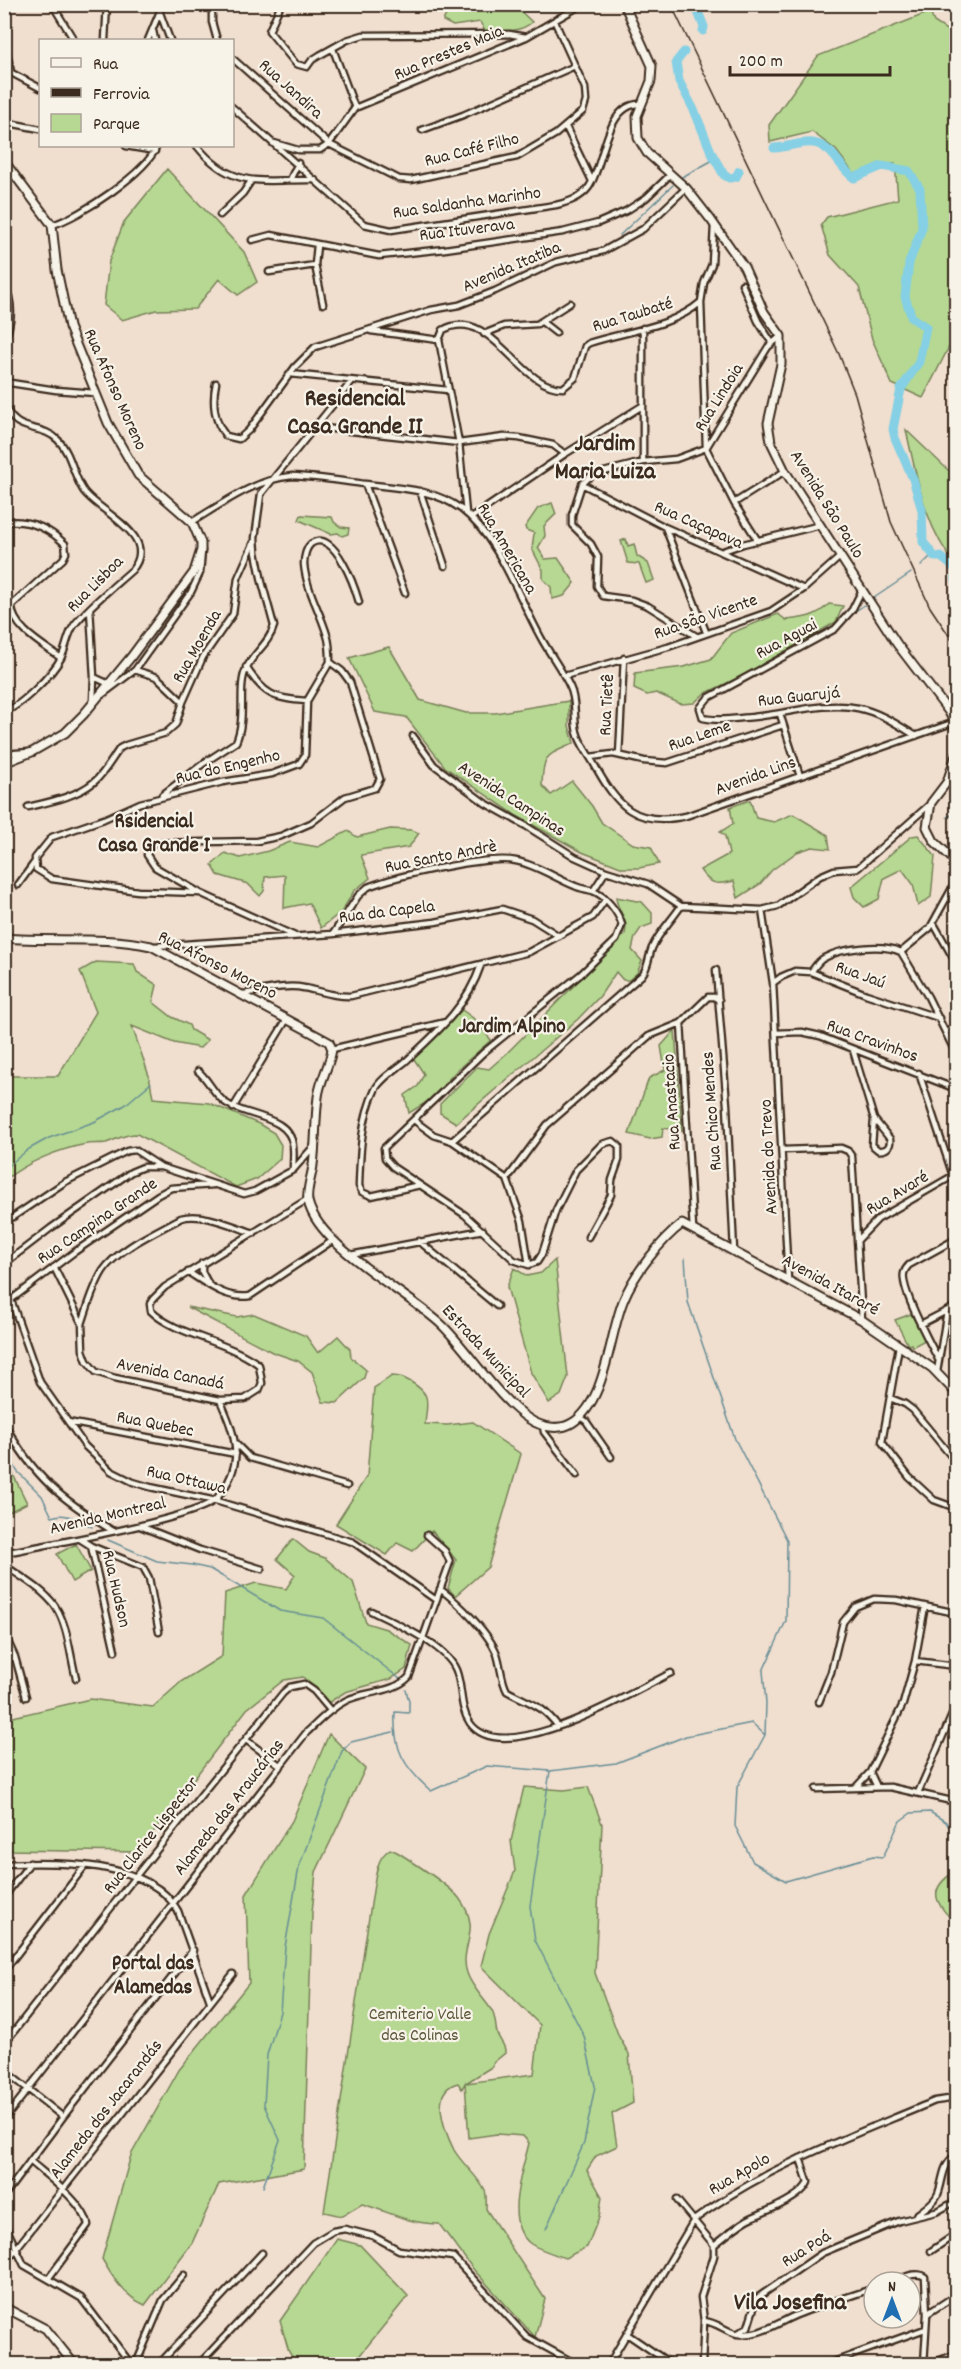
<svg xmlns="http://www.w3.org/2000/svg" width="961" height="2369" viewBox="0 0 961 2369" font-family="Dekko,sans-serif">
  <rect width="100%" height="100%" fill="#f0decf"/>
  <filter id="ink" filterUnits="userSpaceOnUse"><feTurbulence type="fractalNoise" baseFrequency=".0167" numOctaves="2"/><feDisplacementMap in="SourceGraphic" scale="12" xChannelSelector="R" yChannelSelector="G"/><feConvolveMatrix kernelMatrix="1 2 1 2 8 2 1 2 1" color-interpolation-filters="sRGB"/></filter>
  <g filter="url(#ink)">
    <path fill="#b6d892" stroke="#788158" stroke-width="1.5" d="M514,5L532,22C521,33 500,31 485,31L480,22L453,26L443,21L451,5Z
      M930,12L934,22L951,33L956,31V333L923,398L892,384L872,339L859,287L830,255L821,225L827,217L898,199L895,163L854,174L836,150L812,132L770,142L769,125L818,56Z
      M167,169L244,252L257,282L238,295L219,279L195,309L156,310L122,320L104,305L109,261L124,222Z
      M906,430L948,470L956,467V565C924,527 917,477 906,430Z
      M552,503L556,514L544,526L545,536L538,548L545,559L558,558L575,583L564,596L552,599L551,587L543,579V570L532,549L534,533L526,530L525,527L538,508Z
      M301,515L332,517L334,522L341,527L349,528L348,534L342,536L338,533L331,534L299,520Z
      M626,539L628,546L634,544L637,556L648,563L654,580L646,583L639,564L628,563L621,541Z
      M829,604L843,606L836,622L740,677L704,694L694,703L681,704L656,693L647,695L634,689L635,673L684,667L711,659L731,633L778,614L786,620C804,618 816,617 829,604Z
      M389,647L420,700L466,713H495L569,701V726L574,743C547,756 543,753 542,785L551,795L572,781L592,806L602,823L633,844L651,847L659,864L639,868H623L582,852L517,816L445,767L406,717L375,712L349,658Z
      M750,800L756,818L774,822L793,814L828,835L830,849L812,847L797,852L772,870L760,884L738,898L734,881C717,885 710,885 700,870L729,854L725,836L720,832L733,824L730,807Z
      M390,829L412,830L419,833L409,847L361,855L370,878L354,891L342,911L321,928L309,903L284,908L285,875L265,877L264,891L260,896L248,884L218,875L212,865L225,853L240,858L268,851L290,842L318,847L348,831L357,837Z
      M918,835L935,856L931,897L918,906L913,884L902,869L884,878L879,899L864,907L854,897L851,887L912,836Z
      M616,897L642,902L652,913V924L641,928L635,937L632,950L642,961L637,973L629,980H623L616,972L600,996L578,1019L456,1123L440,1113V1104L477,1067L489,1069L507,1053L625,934C629,916 617,913 616,897Z
      M96,962L134,964L137,972L157,985L153,1002L172,1017L189,1025L191,1030L208,1040L200,1048L174,1043L132,1026L149,1076L153,1098L209,1103L259,1124L274,1133L281,1145L280,1159L257,1179L236,1187L137,1134C124,1134 118,1139 106,1143C100,1144 93,1143 87,1144C59,1149 27,1162 5,1180V1076H58L96,1012L80,971Z
      M462,1010L473,1018L491,1040L457,1070L430,1100L409,1113L405,1095L418,1086L424,1074L414,1059Z
      M675,1030L682,1131L663,1128L662,1137L650,1139L629,1134L649,1078L665,1070L661,1046Z
      M555,1260L568,1377L561,1395L549,1403L531,1373L507,1287L514,1268L527,1276L541,1273Z
      M187,1307L237,1317L254,1314L306,1336L318,1353L338,1336L350,1349L351,1357L366,1370L364,1378L337,1403L323,1402L312,1372L298,1361L272,1352Z
      M911,1314L925,1340L912,1347L911,1344L908,1345L895,1320Z
      M392,1376C400,1376 404,1378 411,1382C432,1395 427,1401 425,1424L447,1425L473,1422L521,1454L488,1567L455,1596L448,1588L456,1560L432,1531L413,1551L397,1543L387,1555L336,1524L367,1476L374,1388Z
      M5,1458L27,1503L5,1514H4Z
      M293,1539L309,1552L325,1558L353,1582L366,1623L386,1629L412,1645L406,1669L391,1679L345,1692L328,1703L303,1677L284,1680L247,1709L138,1852L5,1850L4,1719L90,1699L153,1707L182,1681L222,1656L225,1593L256,1583L286,1589L295,1575L277,1559Z
      M76,1544L91,1571L72,1582L57,1554Z
      M329,1734L365,1769L316,1872L312,1913L304,2169L219,2184L192,2243L145,2305C124,2296 113,2278 102,2259L131,2155L179,2070L249,1983L246,1895L292,1821Z
      M524,1787L564,1790L588,1787L602,1824L595,1973L619,2037L629,2054L633,2103L612,2114L617,2146L596,2156L587,2170L602,2197L599,2217L587,2247L565,2258C555,2254 540,2250 531,2244C502,2223 523,2170 529,2143L523,2136L497,2134L469,2138L465,2083L462,2089L458,2083C429,2090 444,2130 454,2150C462,2164 478,2176 485,2191C487,2196 486,2204 486,2209L545,2299L535,2337L474,2270L439,2224C407,2224 391,2212 362,2204L342,2216L324,2212L375,1878C378,1865 379,1857 390,1849L397,1852C413,1862 448,1884 459,1898C484,1931 458,1946 467,1973C472,1988 484,1998 492,2011C496,2019 495,2025 497,2033C499,2041 506,2044 505,2053L493,2063V2066L466,2083L534,2074L540,2025L481,1966L489,1934L515,1871L511,1841Z
      M954,1872L956,1873V1924C937,1904 925,1891 954,1872Z
      M337,2239L360,2245L408,2296L360,2355L359,2364H297L289,2352L280,2321Z"/>
    <g fill="none" stroke-linecap="round" stroke-linejoin="round">
      <path stroke="#678e95" stroke-width="1.5" d="M682,177L715,159
        M620,235L673,185
        M921,566L933,554
        M874,598L911,573
        M857,610L866,604
        M947,817L956,813
        M4,1169L29,1149L49,1138L94,1122L125,1105L151,1083
        M685,1258L688,1302L735,1439L787,1540L786,1621L763,1671L766,1703L765,1735
        M4,1434L7,1452L17,1471L42,1496L52,1517C65,1511 79,1521 92,1527
        M108,1540L157,1561L192,1565L210,1569L280,1611L323,1618L400,1679
        M406,1690L409,1701V1713L395,1712C393,1750 404,1767 431,1791L487,1766L550,1771L616,1763L686,1736L752,1723L765,1735L737,1787L735,1826L753,1862L786,1881L873,1856L883,1857L900,1821L911,1813L930,1812L946,1822L956,1838
        M263,2187L280,2140L264,2105L267,2055L280,2012L285,1947L299,1867L342,1751L351,1742L393,1732
        M546,2229L584,2143L595,2086L584,2036L535,1940L530,1906L550,1771"/>
      <path stroke="#85d0e4" stroke-width="9" d="M695,4L704,27L703,31
        M684,52L676,62L679,81L695,112L712,154L724,175L729,178L736,177L739,171
        M774,148C800,146 815,133 835,157C841,165 846,172 854,178L882,166L909,171L920,189L922,228L909,263L905,297L912,318L926,327L919,362L901,389L893,429L895,438L913,479L922,510L923,542L935,557H941L956,569
        M956,576V580"/>
      <defs>
        <path id="minor" d="M52,4L74,40
          M212,4V22L217,40
          M281,4L269,31L296,64L307,67L312,60L320,55L347,40L363,35L509,34L526,37
          M160,13L170,40
          M153,31L155,40
          M4,39L11,72
          M105,40L107,4
          M148,40L163,4
          M232,58L329,144L399,179L411,180L517,157L556,134L583,111L586,101L585,88L555,22
          M4,69L40,88
          M232,107L364,224L391,230L556,205C569,202 581,198 589,187C605,164 605,103 641,104
          M355,108L526,37L583,4
          M4,122L40,129
          M566,127L592,181
          M422,130L463,115L575,66
          M274,143L298,150H320L329,144L355,108L333,49
          M126,146L155,151
          M197,146C233,191 264,179 315,180
          M290,180L298,163
          M220,215L243,193L251,181
          M52,225C80,217 147,172 157,146
          M714,225L712,264L704,283L701,302L706,448L734,503L758,541
          M252,240L271,235L379,256L445,249L563,232L598,223L626,211L646,198L671,174
          M317,245L315,265L323,304
          M269,272L315,265
          M4,283C14,304 12,322 4,343
          M742,284L758,321L772,343
          M542,322L556,333
          M371,331L439,340
          M484,334L504,326L537,324L570,303
          M290,374L448,390
          M4,382L56,390L95,393
          M216,383C212,402 214,422 226,436L239,439L249,430L295,367L315,347L431,310L459,305L495,291L556,262L603,251L643,229L686,188
          M4,403C15,436 40,422 58,440C71,453 73,475 83,490C97,512 161,535 132,570C113,587 91,604 75,624C67,634 67,647 61,658C52,675 21,706 4,712
          M315,427L459,443L504,437L519,438L553,445L565,454
          M643,462V328
          M365,484L405,593
          M582,484L665,527L804,589
          M420,491L445,566
          M734,503L785,471
          M466,513L459,443L439,340L443,330C491,304 519,389 563,388L575,378L585,346L589,343C625,331 671,328 701,302
          M471,518L565,454L642,406
          M4,522C28,519 48,527 65,544L66,553L63,559L12,605C11,628 45,646 61,658
          M192,522C223,503 256,479 292,476C317,477 341,481 365,484C398,488 432,488 461,509C498,537 518,596 540,636C549,653 562,670 570,687C577,701 573,717 577,732C580,744 588,753 594,764C617,806 635,827 686,816L955,722
          M665,527L706,632
          M723,551L743,544L821,525
          M862,590L852,610L835,629L708,698L700,708L703,718C719,722 737,718 753,717C787,714 825,701 858,708C879,712 898,725 916,736
          M90,608L94,677L93,701
          M696,636L648,606L632,600L603,596L597,586L598,557L591,544L572,525V515L582,484L592,475L643,462L676,459L706,448L768,347L781,336
          M330,662C330,653 330,643 327,635C320,611 306,589 304,564C304,557 306,547 312,543C335,529 355,588 359,602
          M246,667C264,695 274,699 307,701
          M135,670L157,677L183,702
          M564,676L668,647L771,611L804,589L841,556
          M94,677L109,684
          M102,695L135,670L191,592L200,573L202,551
          M780,714L800,776
          M413,736L434,765L485,803L526,826L575,857L606,871L648,884L681,906L762,910L778,906L820,876L834,870L858,868L929,805
          M4,754L29,752
          M619,755L624,658
          M590,757L613,754L644,761L667,763L783,725
          M162,795L204,763L236,742C247,717 237,688 246,669C253,653 269,644 274,626L262,582L256,552L255,538L261,494L352,381
          M28,807C49,802 76,797 94,782C104,774 112,759 120,748L126,745L166,733L176,724L183,702L203,657L233,614L238,578L254,542
          M18,885L34,863
          M593,891L606,871
          M200,893L138,891L52,879L36,869L35,858L52,837L104,819L140,803L223,782L272,774L299,764L305,755L307,701L330,662
          M762,910L773,983L788,1280
          M934,924L956,963
          M333,934L358,896L368,887C395,876 488,855 516,861C537,865 555,878 575,886C581,889 587,889 593,891C606,896 618,912 622,925L616,940L581,974L483,1053L384,1148L385,1158L393,1167L465,1215L514,1260L529,1265
          M295,936L200,893L155,867L147,855L149,846L154,843L257,841L281,836L311,823L345,797L375,788L380,779L350,682L342,671L330,662
          M154,946L333,934L435,922L502,909L532,919L559,936
          M901,952L928,997L956,1054
          M901,952L930,928L956,881
          M716,970L727,1105L734,1251
          M811,972C815,967 818,961 824,958C841,948 883,943 901,952
          M773,983L781,977L795,971L811,972L866,994L939,1018
          M243,994C262,991 285,984 304,988C321,991 334,997 351,996L529,952L593,917L605,900
          M946,1032L956,1028
          M776,1033L802,1032L820,1036L956,1089
          M332,1049L446,1022
          M853,1050L874,1119L890,1139C891,1147 886,1151 878,1150L872,1145L874,1119
          M198,1071C209,1080 214,1095 226,1103C245,1117 290,1115 293,1146C294,1154 293,1162 293,1170
          M919,1073L953,1176
          M233,1108L287,1019
          M415,1121L434,1135L452,1141L507,1179
          M452,1141L642,975C649,966 648,958 652,948C659,932 672,920 681,906
          M783,1150L841,1148L848,1151L852,1157L862,1320
          M507,1179L547,1125L649,1036L681,1023
          M507,1179L522,1221L529,1265
          M420,1185L371,1196L362,1192L359,1186C360,1154 361,1119 375,1090C380,1079 395,1070 405,1062C436,1033 467,1007 481,965
          M4,1223L65,1182L127,1151L135,1150L161,1167L244,1194L255,1191L293,1170L315,1145
          M693,1229L681,1023L708,997H714L719,1000
          M419,1241L497,1306
          M857,1241L878,1219L956,1174
          M350,1255L483,1230
          M202,1263V1272L208,1283
          M4,1264L51,1228L131,1172L143,1167H161
          M529,1265L537,1262L542,1254L556,1210L576,1170L602,1144L613,1141L619,1146V1160L612,1180L611,1195L588,1237
          M54,1267L82,1324L83,1350L87,1361L96,1372L115,1378L220,1400L245,1399L259,1390L262,1383L259,1365C229,1341 175,1335 151,1311L150,1304L153,1299L165,1287L308,1199
          M188,1272C207,1284 227,1300 250,1296L332,1241
          M11,1300L40,1382L85,1446L111,1471L133,1482L150,1487L216,1501L353,1542L436,1600
          M4,1305L73,1253L158,1195L171,1188L213,1185
          M82,1324C88,1306 93,1287 103,1271C117,1249 158,1231 181,1218C203,1212 232,1226 254,1233
          M921,1324L956,1306
          M899,1346L882,1442L909,1477L934,1500L956,1508
          M938,1359C930,1343 900,1289 904,1273C905,1269 906,1268 909,1265L956,1239
          M937,1372L947,1311
          M890,1398L905,1404L913,1410L956,1462
          M580,1417L586,1421L611,1457
          M68,1422L236,1454
          M4,1423C34,1478 61,1499 113,1531
          M543,1426L544,1432L577,1475
          M236,1444L250,1458L347,1486
          M140,1526L200,1550L262,1569
          M80,1539L91,1546L115,1651
          M91,1546L143,1567L149,1578L159,1632
          M4,1553C39,1546 199,1519 217,1498C246,1464 236,1436 220,1400
          M4,1565C21,1577 43,1589 55,1606C68,1625 70,1655 76,1678
          M440,1589C459,1603 489,1633 497,1654C501,1666 501,1680 507,1691C530,1704 540,1703 558,1726
          M371,1611C395,1623 446,1645 456,1670C463,1688 459,1707 470,1723C503,1770 632,1692 671,1673
          M4,1633L15,1657L26,1697
          M4,1660L15,1657
          M915,1661L956,1666
          M819,1702L831,1672L843,1622L855,1607L874,1599L896,1600L956,1613
          M246,1740L281,1766
          M870,1772L903,1704L915,1661L925,1606
          M856,1787L870,1772L877,1787
          M816,1789L890,1787L956,1802
          M918,1793L952,1715
          M4,1864C55,1862 150,1859 178,1911L210,2001
          M4,1897L30,1863
          M4,1971L85,1866
          M4,2044L135,1877L283,1693L290,1687L304,1684L314,1691L330,1710
          M4,2070L63,2117
          M4,2120L306,1733C319,1721 331,1708 347,1700C367,1691 394,1693 409,1677L450,1562L445,1551L427,1535
          M30,2161C47,2176 84,2203 88,2225L48,2279
          M4,2196L63,2117L193,1950
          M677,2200L714,2245V2256L701,2297L704,2321L702,2364
          M916,2215C924,2209 934,2203 938,2194C944,2179 941,2166 956,2155
          M4,2223L24,2265L81,2298L131,2364
          M714,2245C726,2236 739,2223 753,2217C768,2211 803,2197 808,2182L800,2158
          M931,2251L956,2234
          M4,2264L233,1974
          M892,2282C902,2279 916,2270 925,2277L927,2314L924,2364
          M927,2314L956,2295
          M704,2321C717,2322 726,2332 738,2334C760,2337 780,2321 799,2314C823,2304 849,2297 874,2288
          M627,2334L671,2364
          M737,2334L748,2327L757,2298L822,2253L899,2221L936,2212L956,2201
          M136,2364L163,2300L184,2275
          M159,2364L262,2253
          M199,2364L313,2243L333,2231L345,2229L373,2236L399,2250L453,2257L527,2337L576,2364
          M609,2364L694,2220C766,2166 852,2136 935,2101L956,2098
          M828,2364L925,2329
          M930,2364L956,2354"/>
        <path id="secondary" d="M624,4L652,66L651,81L637,116L638,138L647,153L686,188L711,220L744,267L764,312L781,336V364L768,423L771,442L785,471L897,644L949,712L956,726
          M4,161L52,225L57,270L69,327L108,423L138,475L192,522L201,543V550L194,572L131,657L84,714L65,733L32,752L4,763
          M956,755L947,782L931,803L927,827L934,841L956,862
          M4,938C53,942 103,936 151,946L329,1042L332,1049C330,1065 320,1080 318,1097C315,1120 316,1142 313,1165C312,1176 306,1190 308,1201C318,1247 408,1292 443,1326C470,1353 498,1399 529,1419C541,1427 559,1431 572,1423C607,1402 609,1333 624,1299C634,1274 661,1240 682,1224L862,1320L932,1368L956,1393
          M4,2307L46,2329L74,2364"/>
      </defs>
      <use href="#minor" stroke="#3b2a1e" stroke-width="9"/>
      <use href="#secondary" stroke="#3b2a1e" stroke-width="11"/>
      <use href="#minor" stroke="#f7f3e8" stroke-width="4.5"/>
      <use href="#secondary" stroke="#f7f3e8" stroke-width="7"/>
      <path stroke="#3b2a1e" stroke-width="1.5" d="M671,4L839,354L855,394L891,522L930,607L956,646"/>
    </g>
  </g>
  <g text-anchor="middle" dominant-baseline="central" stroke-width="4.5" stroke-linejoin="round" paint-order="stroke">
    <g font-size="18" fill="#3b2a1e" stroke="#f7f3e8">
      <text transform="translate(449 54) rotate(-23)">Rua Prestes Maia</text>
      <text transform="translate(290 90) rotate(42)">Rua Jandira</text>
      <text transform="translate(472 151) rotate(-14)">Rua Café Filho</text>
      <text transform="translate(467 204) rotate(-8)">Rua Saldanha Marinho</text>
      <text transform="translate(467 231) rotate(-7)">Rua Ituverava</text>
      <text transform="translate(512 268) rotate(-23)">Avenida Itatiba</text>
      <text transform="translate(633 316) rotate(-17)">Rua Taubaté</text>
      <text transform="translate(114 390) rotate(66)">Rua Afonso Moreno</text>
      <text transform="translate(720 398) rotate(-58)">Rua Lindoia</text>
      <text transform="translate(826 505) rotate(58)">Avenida São Paulo</text>
      <text transform="translate(698 526) rotate(24)">Rua Caçapava</text>
      <text transform="translate(506 549) rotate(60)">Rua Americana</text>
      <text transform="translate(96 585) rotate(-45)">Rua Lisboa</text>
      <text transform="translate(706 618) rotate(-19)">Rua São Vicente</text>
      <text transform="translate(787 640) rotate(-28)">Rua Aguai</text>
      <text transform="translate(198 647) rotate(-60)">Rua Moenda</text>
      <text transform="translate(799 698) rotate(-6)">Rua Guarujá</text>
      <text transform="translate(608 705) rotate(-87)">Rua Tietê</text>
      <text transform="translate(700 737) rotate(-19)">Rua Leme</text>
      <text transform="translate(228 768) rotate(-13)">Rua do Engenho</text>
      <text transform="translate(756 777) rotate(-20)">Avenida Lins</text>
      <text transform="translate(511 800) rotate(33)">Avenida Campinas</text>
      <text transform="translate(441 858) rotate(-11)">Rua Santo Andrè</text>
      <text transform="translate(387 913) rotate(-7)">Rua da Capela</text>
      <text transform="translate(217 966) rotate(27)">Rua Afonso Moreno</text>
      <text transform="translate(860 976) rotate(20)">Rua Jaú</text>
      <text transform="translate(872 1042) rotate(20)">Rua Cravinhos</text>
      <text transform="translate(673 1102) rotate(-94)">Rua Anastacio</text>
      <text transform="translate(713 1111) rotate(-94)">Rua Chico Mendes</text>
      <text transform="translate(770 1157) rotate(-93)">Avenida do Trevo</text>
      <text transform="translate(898 1194) rotate(-31)">Rua Avaré</text>
      <text transform="translate(98 1222) rotate(-34)">Rua Campina Grande</text>
      <text transform="translate(830 1286) rotate(29)">Avenida Itararé</text>
      <text transform="translate(485 1352) rotate(47)">Estrada Municipal</text>
      <text transform="translate(170 1375) rotate(11)">Avenida Canadá</text>
      <text transform="translate(155 1425) rotate(11)">Rua Quebec</text>
      <text transform="translate(186 1481) rotate(13)">Rua Ottawa</text>
      <text transform="translate(108 1517) rotate(-13)">Avenida Montreal</text>
      <text transform="translate(115 1589) rotate(77)">Rua Hudson</text>
      <text transform="translate(230 1808) rotate(-52)">Alameda das Araucárias</text>
      <text transform="translate(152 1836) rotate(-52)">Rua Clarice Lispector</text>
      <text transform="translate(107 2110) rotate(-52)">Alameda dos Jacarandás</text>
      <text transform="translate(740 2175) rotate(-30)">Rua Apolo</text>
      <text transform="translate(807 2250) rotate(-32)">Rua Poá</text>
    </g>
    <g font-size="18" fill="#5a563b" stroke="#f7f3e8">
      <text x="420" y="2015">Cemiterio Valle<tspan x="420" dy="21">das Colinas</tspan></text>
    </g>
    <g font-size="21" font-weight="bold" fill="#3b2a1e" stroke="#f7f3e8">
      <text x="154" y="823">Rsidencial<tspan x="154" dy="24">Casa Grande I</tspan></text>
      <text x="512" y="1028">Jardim Alpino</text>
      <text x="153" y="1965">Portal das<tspan x="153" dy="24">Alamedas</tspan></text>
    </g>
    <g font-size="24" font-weight="bold" fill="#3b2a1e" stroke="#f7f3e8">
      <text x="355" y="400">Residencial<tspan x="355" dy="28">Casa Grande II</tspan></text>
      <text x="605" y="445">Jardim<tspan x="605" dy="28">Maria Luiza</tspan></text>
      <text x="790" y="2304">Vila Josefina</text>
    </g>
  </g>
  <rect width="961" height="2369" fill="none" stroke="#f7f3e8" stroke-width="24"/>
  <rect x="12" y="12" width="937" height="2345" fill="none" stroke="#3b2a1e" stroke-width="2" filter="url(#ink)"/>
  <rect x="39" y="39" width="195" height="108" fill="#f7f3e8" stroke="#aca397" stroke-width="1.5"/>
  <rect x="51" y="58" width="30" height="9" fill="#f7f3e8" stroke="#aca397" stroke-width="1.5"/>
  <text x="93" y="69" font-size="18" fill="#3b2a1e">Rua</text>
  <rect x="51" y="88" width="30" height="9" fill="#3b2a1e" stroke="#aca397" stroke-width="1.5"/>
  <text x="93" y="99" font-size="18" fill="#3b2a1e">Ferrovia</text>
  <rect x="51" y="114" width="30" height="18" fill="#b6d892" stroke="#aca397" stroke-width="1.5"/>
  <text x="93" y="129" font-size="18" fill="#3b2a1e">Parque</text>
  <g transform="translate(892 2300)"><circle r="28" fill="#f7f3e8" stroke="#aca397" stroke-width="1.5"/>
  <path d="M0-4.5L10 22L0 15L-10 22Z" fill="#1f6fb2"/>
  <text y="-9" font-size="16" font-weight="bold" text-anchor="middle" fill="#3b2a1e">N</text>
  </g>
  <path d="M730 66v9h160v-9" fill="none" stroke="#3b2a1e" stroke-width="3"/>
  <text x="739" y="66" font-size="18" fill="#3b2a1e" stroke="#f7f3e8" stroke-width="4.5" paint-order="stroke">200 m</text>
</svg>
